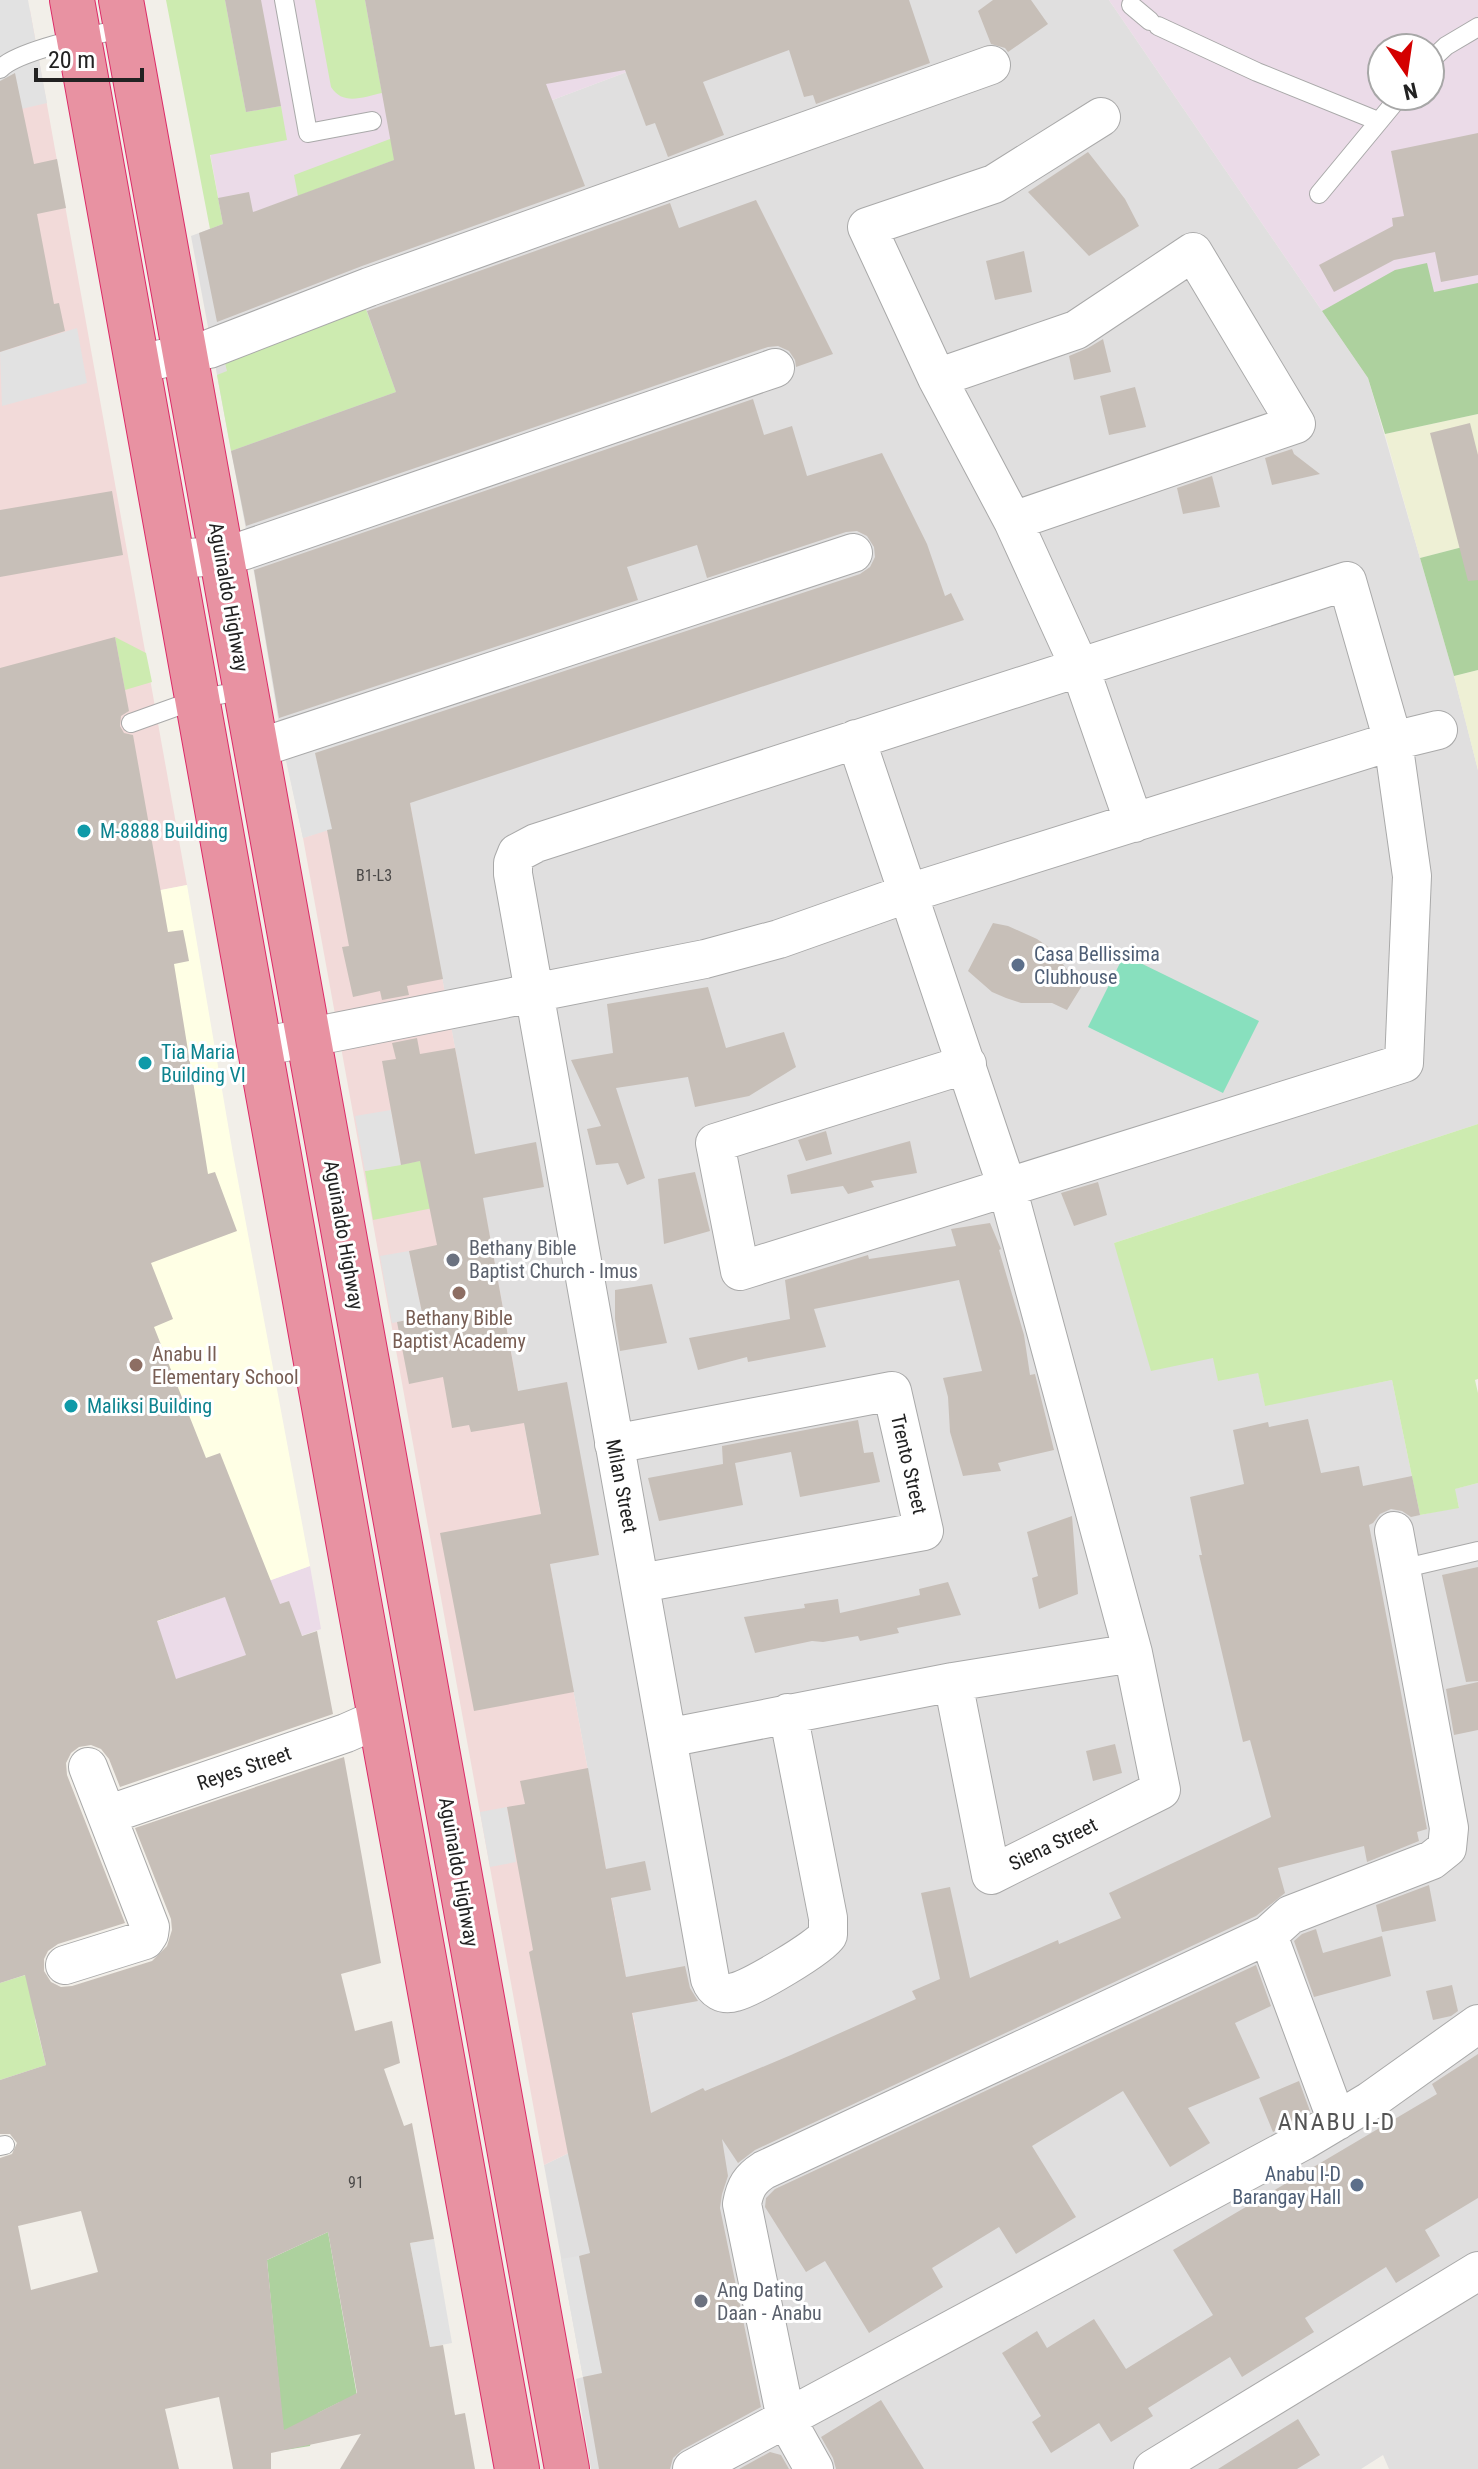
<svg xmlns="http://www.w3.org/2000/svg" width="1478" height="2469" viewBox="0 0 1478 2469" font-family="'Roboto Condensed',sans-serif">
  <rect width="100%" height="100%" fill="#f2efe9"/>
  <path fill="#e0dfdf" d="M818,0H1109L1368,378L1454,676L1478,770V1124L1114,1243L1214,1358L1258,1372L1265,1405L1392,1380L1420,1515L1459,1507L1454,1489L1478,1483V2469H1389L1383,2455L1361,2469H591L576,2379L583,2377L544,2165L651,2113L410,804L303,838L280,730L255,578L191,236Z"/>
  <path fill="#f2dad9" d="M30,10L187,885L161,890L48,927L0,773V17Z
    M410,803L651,2113L544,2165L303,838Z"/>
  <path fill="#ebdbe8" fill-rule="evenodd" d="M182,0H818L223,224Z
    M1109,0H1478V342L1368,378ZM1382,48H1430V96H1382Z
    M310,1566L321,1629L218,1665L223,1681L0,1678Z"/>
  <path fill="#ffffe5" d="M187,885L233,1154L310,1566L0,1678L48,927L161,890Z"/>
  <path fill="#eef0d5" d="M1478,414V543L1420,558L1385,434Z
    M1478,670V770L1454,676Z"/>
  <path fill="#cdebb0" d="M166,0H225L246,112L281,106L287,140L210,155L223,224L210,229Z
    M315,0H365L382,93C363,97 343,106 331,87Z
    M421,134L424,149L298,196L294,175L390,139Z
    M364,304L396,392L231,451L217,375L227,371L224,359Z
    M115,637L146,653L152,682L125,690Z
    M1478,1124V1379L1475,1380L1478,1393V1483L1455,1489L1459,1508L1420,1515L1392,1380L1265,1406L1258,1373L1218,1381L1213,1358L1151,1371L1114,1243Z
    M474,1151L483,1198L373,1220L365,1171Z
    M32,1973L35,2020L46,2065L0,2080V1983Z"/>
  <path fill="#add19e" d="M1427,263L1434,292L1478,283V414L1385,434L1368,378L1322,311L1395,270Z
    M1478,543V670L1454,676L1420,558Z
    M328,2232L362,2424L340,2402L318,2413L310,2446L285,2450L267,2260Z"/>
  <path fill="#88e0be" d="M1124,955L1259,1021L1223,1093L1088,1027Z"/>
  <path fill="#e2e2e2" d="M0,0H28L47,103L0,114Z
    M77,328L87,383L2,406L0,352Z
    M422,710L429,729L332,829L303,838L285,756Z
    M391,1110L401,1165L365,1171L355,1116Z
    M409,1251L423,1317L392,1323L380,1256Z
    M507,1807L516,1862L490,1867L480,1812Z
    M434,2239L452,2343L430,2347L410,2243Z
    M579,2256L602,2373L583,2377L561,2259Z"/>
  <path fill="#c7bfb8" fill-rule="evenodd" d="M225,0H261L281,106L246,112Z
    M365,0H909L930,63L816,104L813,95L804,97L789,50L703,82L724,135L668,157L655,123L646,126L625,70L546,84L585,186L362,266L217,322L199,233L223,224L218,198L249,192L253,212L394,160Z
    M993,0H1031L1048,24L1008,52L1005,48L991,44L978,11Z
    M15,73L34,164L57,159L66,208L37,214L54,304L59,303L65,331L0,352V81Z
    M1478,133V275L1441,282L1435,252L1394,260L1334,292L1319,265L1393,226L1392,218L1404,216L1391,151Z
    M1088,152L1125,199L1139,226L1089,256L1028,192Z
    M756,200L833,354L796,367L795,360L789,351L778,346L768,347L246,526L231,451L396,392L367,311L670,203L679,228Z
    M1024,251L1032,292L995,300L986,261Z
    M1103,339L1111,372L1074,380L1069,356L1088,348Z
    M1135,387L1146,427L1109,435L1100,396Z
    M753,399L764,435L792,426L807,476L882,453L927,544L945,596L951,593L964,620L410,803L443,979L407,986L409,995L382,1000L380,991L353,997L342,947L349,946L327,830L332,829L315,753L860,574L870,567L875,557L874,547L867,536L857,531L846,532L707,578L697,545L627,567L638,600L279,718L254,570Z
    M1470,423L1478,455V580L1468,581L1430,433Z
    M1292,449L1294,454L1320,474L1272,485L1265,458Z
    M1212,476L1220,507L1183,514L1177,488Z
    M112,491L123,555L0,577V510Z
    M115,637L129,711L121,716L120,726L124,733L133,735L168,932L183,930L186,945L189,961L174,964L208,1174L215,1172L237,1231L151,1263L173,1319L154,1327L206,1458L220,1453L280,1604L289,1601L302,1636L317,1631L333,1714L120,1787L109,1759L101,1749L91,1745L79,1747L71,1753L66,1763L67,1775L125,1923L58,1944L48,1951L44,1959V1971L51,1982L61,1987L72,1986L152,1961L167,1946L172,1930L171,1919L135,1828L344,1757L381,1963L341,1974L355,2031L392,2021L400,2063L384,2069L404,2126L412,2123L434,2239L410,2243L430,2347L443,2345L455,2415L465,2413L475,2469H340L361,2434L271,2453V2469H233L219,2397L165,2409L179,2469H0V2158L12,2154L17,2143L10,2134H0V2080L46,2065L25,1975L0,1983V668ZM225,1597L246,1655L176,1679L157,1621ZM81,2211L98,2272L31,2290L18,2226ZM328,2232L357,2393L284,2430L267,2260Z
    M993,923L1008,926L1037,939L1050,948L1070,973L1085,981L1067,1010L1052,1003H1021L1006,998L992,992L968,971Z
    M708,987L726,1048L784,1032L796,1067L749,1096L695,1107L688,1077L616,1088L645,1178L627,1185L618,1163L596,1165L587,1129L601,1126L571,1060L613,1053L607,1004Z
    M417,1038L420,1054L455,1048L475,1154L536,1142L544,1187L483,1198L518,1391L567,1382L599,1555L550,1564L574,1692L474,1711L440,1533L541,1514L524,1423L471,1432L469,1425L452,1428L443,1377L409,1384L397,1322L423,1317L409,1251L437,1245L420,1161L401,1165L382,1061L396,1059L392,1043Z
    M826,1131L832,1154L806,1161L798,1140Z
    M910,1141L917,1173L871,1181L874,1187L848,1194L843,1186L791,1194L787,1175Z
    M695,1172L710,1231L664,1244L658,1179Z
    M1098,1182L1107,1215L1074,1226L1061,1193Z
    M990,1223L1001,1249L999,1250L1024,1335L1030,1375L1035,1374L1054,1450L998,1463L1001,1471L963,1476L950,1432L948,1397L943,1378L982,1371L959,1280L814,1309L826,1347L748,1362L747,1357L698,1370L689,1338L790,1319L785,1280L868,1255L869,1259L956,1246L951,1229Z
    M652,1284L667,1343L620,1351L615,1319V1290Z
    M1308,1419L1321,1473L1359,1466L1363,1486L1412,1476L1420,1515L1411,1517L1402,1511L1391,1509L1380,1514L1373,1523L1369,1525L1427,1829L1417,1832L1419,1841L1367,1862L1364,1846L1278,1868L1285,1893L1256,1916L755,2150L738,2163L722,2139L728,2176L722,2194L720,2208L761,2407L682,2450L673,2458L670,2469H599L583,2377L602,2373L579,2256L590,2253L568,2154L529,1952L533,1950L507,1807L525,1804L520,1781L588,1768L606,1869L645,1861L651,1890L611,1898L626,1977L685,1966L690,1988L698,2001L632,2013L651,2113L703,2088L705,2091L791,2055L916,1999L912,1991L940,1979L921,1893L950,1887L970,1978L1058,1940L1059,1944L1121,1918L1109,1893L1271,1817L1250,1740L1243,1742L1199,1555H1202L1190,1497L1244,1484L1233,1430L1268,1422L1269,1427Z
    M858,1420L864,1453L873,1452L880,1482L800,1497L791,1452L735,1463L743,1505L659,1521L648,1478L723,1464L722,1446Z
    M1072,1516L1078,1594L1039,1609L1032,1578L1038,1576L1027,1532Z
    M1478,1567V1681L1466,1682L1442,1575Z
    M948,1582L961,1615L897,1628L899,1633L860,1641L858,1636L823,1642L812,1641L755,1653L744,1617L805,1608L804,1604L838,1599L840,1613L920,1595L919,1589Z
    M1478,1682V1730L1454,1735L1446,1689Z
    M1115,1744L1122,1773L1093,1781L1086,1751Z
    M1429,1885L1436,1921L1382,1932L1376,1905Z
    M1316,1929L1323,1953L1382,1936L1391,1976L1314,1997L1294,1941L1302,1934Z
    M1256,1965L1271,2006L1235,2023L1260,2078L1188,2108L1210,2143L1170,2167L1123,2091L1032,2146L1076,2217L1016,2254L999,2227L932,2268L943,2287L869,2333L825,2261L806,2272L765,2207L766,2198L775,2189Z
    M1452,1985L1458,2011L1451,2016L1433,2020L1426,1991Z
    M1478,2054V2198L1425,2230L1440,2256L1396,2283L1386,2267L1305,2318L1314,2332L1242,2377L1230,2357L1148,2408L1153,2416L1111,2442L1099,2423L1051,2453L1032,2422L1041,2416L1002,2353L1037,2331L1047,2348L1094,2319L1126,2369L1213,2315L1173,2250L1437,2094L1432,2084Z
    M1299,2081L1310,2111L1273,2132L1259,2098Z
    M881,2400L924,2469H836L833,2458L821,2437Z
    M1298,2419L1320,2455L1297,2469H1218Z
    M770,2452L781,2455L789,2469H739Z"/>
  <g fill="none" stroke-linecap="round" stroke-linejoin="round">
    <defs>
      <path id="lane" d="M284,0L308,133L372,121
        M1131,5L1150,21
        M1158,26L1257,72L1378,121
        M1430,61L1446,46L1478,27
        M0,69C18,50 98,34 126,28
        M1319,194L1400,96
        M131,723L198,699L245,690
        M1401,1569L1478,1551
        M0,2146L5,2145"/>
      <path id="street" d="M1101,117L994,184L867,227L937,378L1013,521L1080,668L1134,823
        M137,364L209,349L369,287L991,65
        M937,378L1076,330L1193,252L1296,424L1013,521
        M172,559L221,556L245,550L775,368
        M856,739L1007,1187L1133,1653L1161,1790L991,1875L953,1682
        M256,749L853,553
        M260,1047L705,959L779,939L909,893L1393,741L1438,730
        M614,1444L892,1391L924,1531L641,1583
        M788,1713L828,1918V1935C820,1948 751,1988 735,1992C723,1996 714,1990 710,1979L513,874V863L517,853L536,843L1347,581L1393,741L1412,876L1404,1063L740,1271L715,1143L967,1064
        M667,1738L953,1682L1133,1653
        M107,1815L346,1733L380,1718
        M1268,1935L1337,2121
        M65,1965L145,1940L149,1934L150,1927L88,1767
        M692,2469L1303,2141L1370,2101L1478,2024
        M814,2469L786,2419L742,2204C745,2187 750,2179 764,2170L1268,1935L1290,1915L1432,1860L1447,1848L1449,1828L1394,1531
        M1153,2469L1478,2271"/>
      <path id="highway" d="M72,0L357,1591L517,2469
        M121,0L567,2469"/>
    </defs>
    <use href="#lane" stroke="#a9a9a9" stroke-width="20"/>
    <use href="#street" stroke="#a9a9a9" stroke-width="40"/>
    <use href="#highway" stroke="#dc2a67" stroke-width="46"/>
    <use href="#lane" stroke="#fff" stroke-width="18"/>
    <use href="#street" stroke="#fff" stroke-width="38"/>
    <use href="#highway" stroke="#e892a2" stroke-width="44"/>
  </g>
  <g fill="#0f9aa8" stroke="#fff" stroke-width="3">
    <circle cx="84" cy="831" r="8"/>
    <circle cx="145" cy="1063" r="8"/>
    <circle cx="71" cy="1406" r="8"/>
  </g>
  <g fill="#5c6f8a" stroke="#fff" stroke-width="3">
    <circle cx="1018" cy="965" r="8"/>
    <circle cx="1357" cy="2185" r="8"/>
  </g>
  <g fill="#6b7280" stroke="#fff" stroke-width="3">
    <circle cx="453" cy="1260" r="8"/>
    <circle cx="701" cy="2301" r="8"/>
  </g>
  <g fill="#8d6e63" stroke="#fff" stroke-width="3">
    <circle cx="459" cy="1293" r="8"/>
    <circle cx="136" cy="1365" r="8"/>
  </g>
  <g text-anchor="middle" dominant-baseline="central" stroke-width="6" stroke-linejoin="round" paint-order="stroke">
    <g font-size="16" fill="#4b4948">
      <text x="374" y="875">B1-L3</text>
      <text x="356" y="2182">91</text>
    </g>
    <g font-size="20" fill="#222" stroke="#fff">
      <text transform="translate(229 597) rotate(80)">Aguinaldo Highway</text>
      <text transform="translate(344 1235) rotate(80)">Aguinaldo Highway</text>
      <text transform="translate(909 1464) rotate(77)">Trento Street</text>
      <text transform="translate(622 1486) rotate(79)">Milan Street</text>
      <text transform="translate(244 1768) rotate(-19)">Reyes Street</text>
      <text transform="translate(1053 1844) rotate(-26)">Siena Street</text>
      <text transform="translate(459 1872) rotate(80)">Aguinaldo Highway</text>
    </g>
    <g font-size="20" fill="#0d838f" stroke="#fff" text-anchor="start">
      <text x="100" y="831">M-8888 Building</text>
      <text x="161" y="1052">Tia Maria<tspan x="161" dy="23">Building VI</tspan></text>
      <text x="87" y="1406">Maliksi Building</text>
    </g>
    <g font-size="20" fill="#4e5e75" stroke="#fff" text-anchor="start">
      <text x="1034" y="954">Casa Bellissima<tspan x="1034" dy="23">Clubhouse</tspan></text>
      <text x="1341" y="2174" text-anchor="end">Anabu I-D<tspan x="1341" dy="23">Barangay Hall</tspan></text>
    </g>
    <g font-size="20" fill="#5b616d" stroke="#fff" text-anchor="start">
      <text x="469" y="1248">Bethany Bible<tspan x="469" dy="23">Baptist Church - Imus</tspan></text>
      <text x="717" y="2290">Ang Dating<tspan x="717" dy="23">Daan - Anabu</tspan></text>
    </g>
    <g font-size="20" fill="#785e54" stroke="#fff">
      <text x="459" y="1318">Bethany Bible<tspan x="459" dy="23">Baptist Academy</tspan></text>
      <text x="152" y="1354" text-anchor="start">Anabu II<tspan x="152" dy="23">Elementary School</tspan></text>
    </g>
    <g font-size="24" letter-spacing="2" fill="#555" stroke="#fff">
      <text x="1337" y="2122">ANABU I-D</text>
    </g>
  </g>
  <g transform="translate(1406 72) rotate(167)"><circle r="38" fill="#ffffff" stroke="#a7a7a7" stroke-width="2"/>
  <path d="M0-6L14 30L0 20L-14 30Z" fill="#d40000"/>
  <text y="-12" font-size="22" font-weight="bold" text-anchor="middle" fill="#222222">N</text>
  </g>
  <path d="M36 68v12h106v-12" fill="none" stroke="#222222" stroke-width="4"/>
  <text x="48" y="68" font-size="24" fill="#222222" stroke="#ffffff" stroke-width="6" paint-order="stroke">20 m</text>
</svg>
